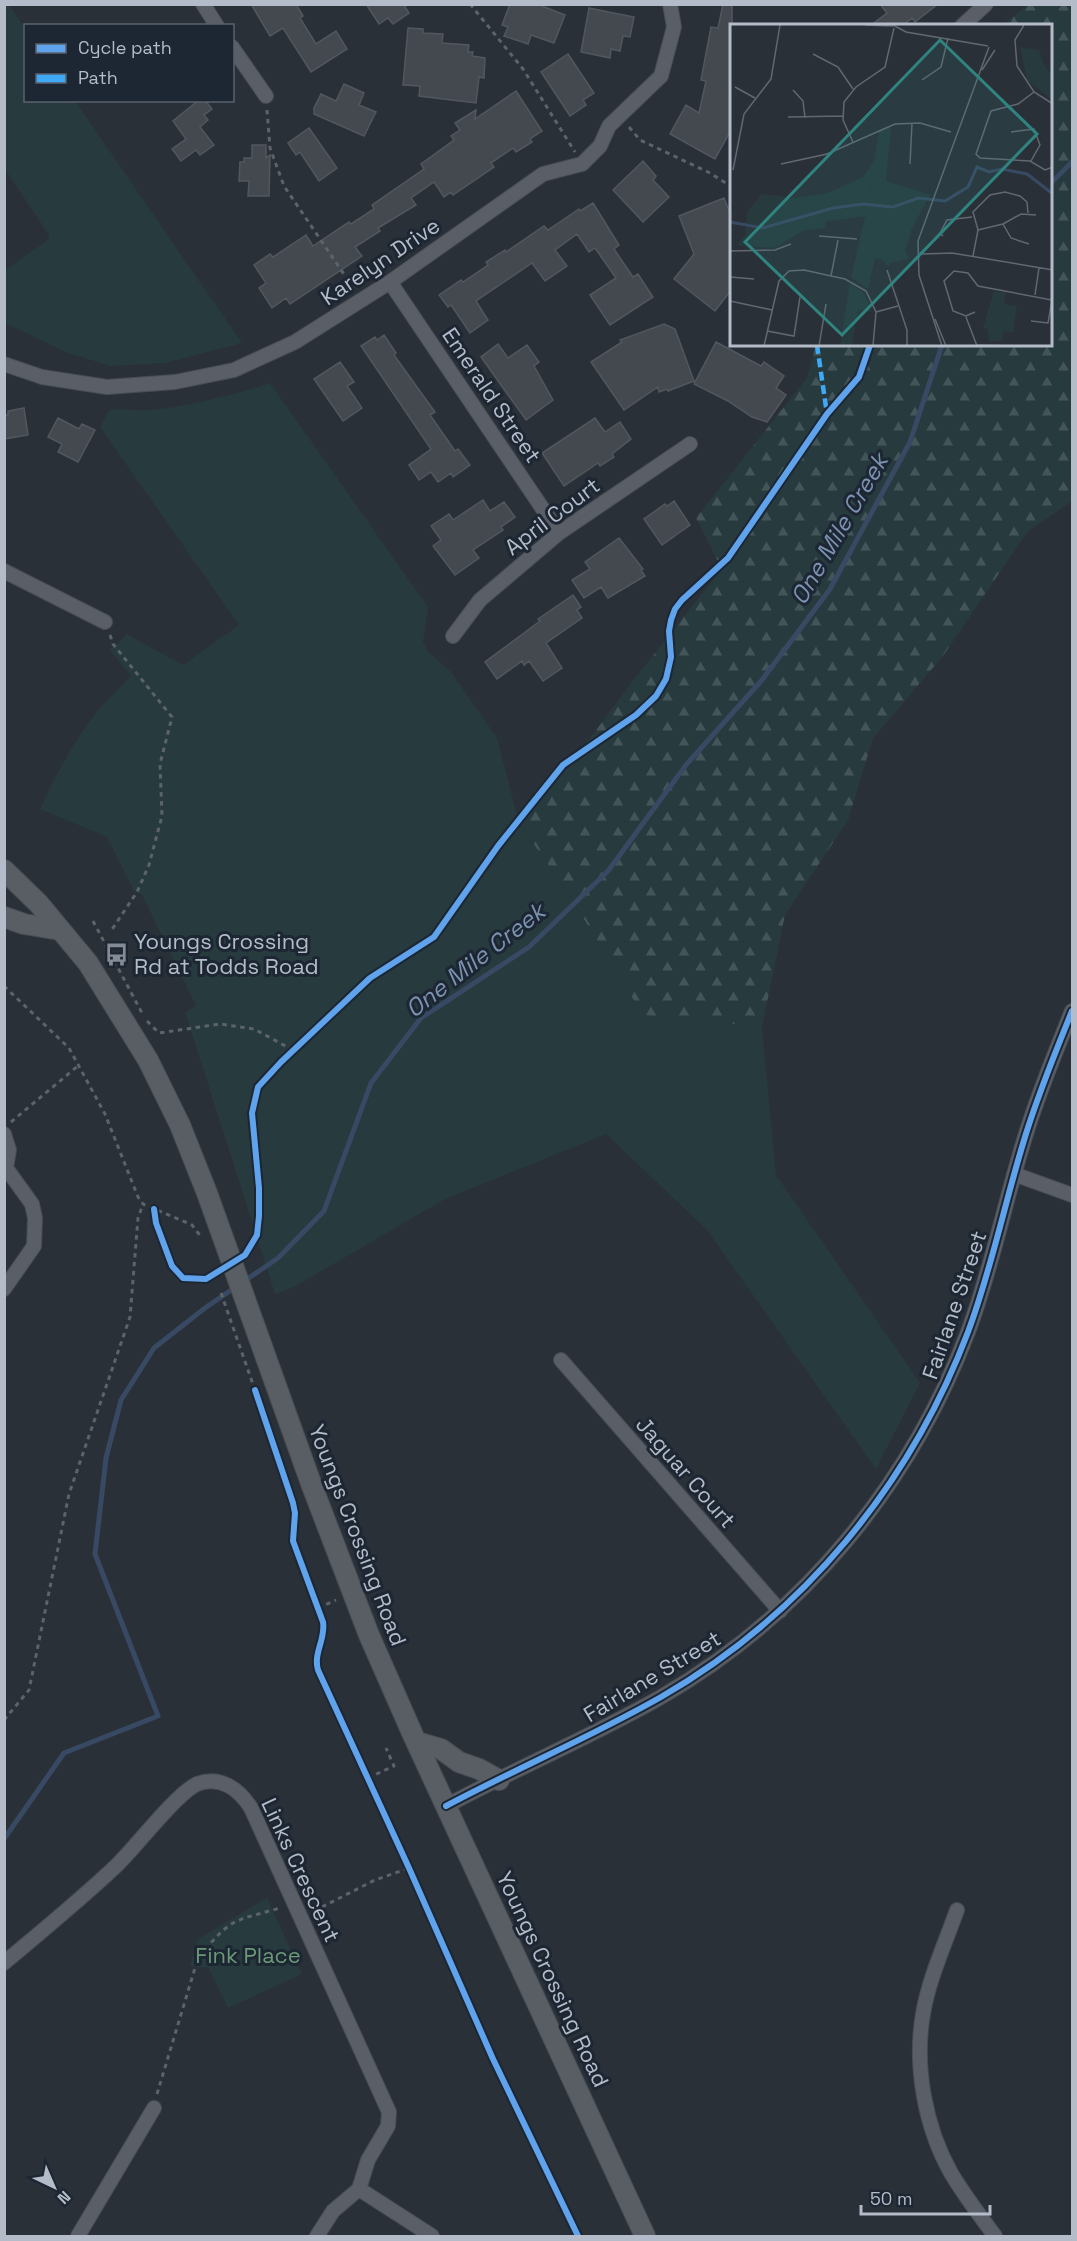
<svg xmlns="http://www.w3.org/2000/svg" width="1077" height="2241" viewBox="0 0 1077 2241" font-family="'Space Grotesk',sans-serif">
  <defs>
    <pattern id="forest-firs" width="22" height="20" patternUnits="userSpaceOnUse" patternTransform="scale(1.5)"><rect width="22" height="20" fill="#273a3e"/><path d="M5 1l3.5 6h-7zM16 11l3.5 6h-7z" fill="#445559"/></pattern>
  </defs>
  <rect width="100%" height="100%" fill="#2a3038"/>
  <path fill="#273a3e" d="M4,5H9L25,28L26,100L75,101L242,343L165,363L111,366L68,353L5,323V270L48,240L49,235L5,169Z
    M270,383L428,607L423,642L428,652L451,672L497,738L519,823L568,893L643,1015L762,1027L776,1175L920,1383L876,1469L707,1230L606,1134L445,1199L294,1287L275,1294L185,1012L196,1006L142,895L134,891L107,837L40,809C55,776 73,743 95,714C105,701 119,689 131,676L109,649L120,642L126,634L183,665L239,625L100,427L110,409C124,409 139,411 152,410C192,405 232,396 270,383Z
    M267,1898L302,1974L228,2008L208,1967H199L190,1965L198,1939Z"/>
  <path fill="url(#forest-firs)" d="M1028,5H1072V501L1027,532L943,656L873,738L848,820L785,915L762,1027L643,1015L568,893L519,823L579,753L635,678L722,569L696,518L807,378L816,345H1052V26L1002,25Z"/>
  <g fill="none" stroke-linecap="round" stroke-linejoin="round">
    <path stroke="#384963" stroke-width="5" d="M1052,182L1072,162
      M4,1839L64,1753L158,1716L95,1554L106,1458L121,1400L154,1348L205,1308L278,1258L324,1211L371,1083L421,1018L529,947L608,871L686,765L762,680L830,589L910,442L942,345"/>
  </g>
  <path fill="#444950" stroke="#52575f" stroke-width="1.5" d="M251,4H296L303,16L300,18L316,44L336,31L347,49L311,72L283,28L270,36Z
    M366,4H408L405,7L409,13L393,24L388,18L379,24Z
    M510,4H537L565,15L554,43L531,35L528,44L504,36L508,27L502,25Z
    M723,4H732V128L715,159L670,134L686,105L699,113L706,81L701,80L711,27L718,28Z
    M880,4H938L915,22L912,18L902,26H870L887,13Z
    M589,8L634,17L630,37L623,36L620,51L611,49L610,58L581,52Z
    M408,28L423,29V33L443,34L442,43L469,45L468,52H473L472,56L485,58L484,78L479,77L476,103L419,96L420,86L403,85Z
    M568,54L594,93L583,100L586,105L570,116L541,72Z
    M344,84L364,93L359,105L376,112L364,136L314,114V108L321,94L336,101Z
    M516,91L542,131L530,139L532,142L516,152L513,148L491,163L494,167L453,195L451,192L444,197L434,182L411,198L416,205L378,228L380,231L355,247L362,256L290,304L286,298L272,308L259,288L266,283L254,265L270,254L273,257L306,235L313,246L349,222L351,224L374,209L372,205L424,169L421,164L454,140L451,136L460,130L455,123L476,110L475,119Z
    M199,100H205L212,109L204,115L208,120L200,127L214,145L200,155L196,150L181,161L172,149L186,139L173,121Z
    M309,128L337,168L319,181L300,152L296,155L288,143Z
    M252,145H266V158L270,155L269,196H248L249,181H239L240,162H244V158H252Z
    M643,161L656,176L653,180L669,197L643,222L613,190Z
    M724,198L732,218V289L715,311L674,279L694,254L679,216Z
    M593,203L619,245L614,249L633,277L638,274L653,297L610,325L590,295L616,278L595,248L589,252L577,234L555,250L567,266L545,281L532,263L476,301L488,320L470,333L451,305L448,307L439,295L461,280L463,282L488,265L486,262L505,250L506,252L544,226L548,230L579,209L580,211Z
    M664,324L675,329L694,381L668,391L667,389L659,392L658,387L624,410L591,362L622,342L620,340Z
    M384,335L396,353L394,355L435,412L430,415L455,451L458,449L470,465L453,477L451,473L438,482L431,472L419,480L409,465L431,449L361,346L375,337L377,340Z
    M716,342L761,366L764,362L784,376L776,388L786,395L767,422L752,417L728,401L694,384Z
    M498,344L508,358L527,345L539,362L534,366L553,400L526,420L481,357Z
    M340,362L354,382L347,386L362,408L343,421L314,379Z
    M24,408L28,435L4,439V415H8V411Z
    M58,418L79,429L82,424L95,430L78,462L58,452L62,444L48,437Z
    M595,418L605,432L620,422L631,439L612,454L614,457L600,466L598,463L564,486L542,453Z
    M483,500L490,511L504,502L515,517L501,527L503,530L473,550L479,558L455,575L433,546L441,540L431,526L449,514L453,520Z
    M674,501L690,525L662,545L644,519L665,504L667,506Z
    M619,538L643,569L641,570L645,576L608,598L601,587L584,598L572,580L590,569L585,562Z
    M573,595L581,607L577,610L582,618L546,643L562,668L543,681L529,661L524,665L522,661L497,679L485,662L540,621L538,619Z"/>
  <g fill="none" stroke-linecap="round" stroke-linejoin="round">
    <defs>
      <path id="street" d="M203,4L217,26
        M962,26L986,4
        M232,47L266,96
        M390,282L559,533
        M4,364L42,377L107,387L175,382L234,370L295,342L390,282L543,174L582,164L600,146L609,126L661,76L674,27L670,4
        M4,571L105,622
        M453,636L480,600L559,533L690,444
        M4,1134L9,1150L6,1168L32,1204L35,1218L34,1246L4,1289
        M1014,1174L1072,1195
        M561,1360L780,1611
        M446,1806C517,1768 591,1737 661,1697C803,1615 910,1485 968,1332C992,1268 1005,1201 1025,1137C1038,1094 1055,1053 1072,1011
        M957,1910C945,1944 929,1978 923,2014C914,2066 925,2127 951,2173C964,2195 980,2216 995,2236
        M4,1963C42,1931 80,1900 116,1866C135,1848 177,1793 197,1784C220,1775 239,1789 251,1808L389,2112L388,2126L368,2160L359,2189L333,2211L317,2236
        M359,2189L432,2236
        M78,2236L154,2108"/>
      <path id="secondary" d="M4,870L39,904L88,963L148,1060L180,1125L207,1193L312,1486L369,1635L413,1735L645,2236
        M4,917L24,924L60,930
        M417,1742L441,1749L459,1762L479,1769L499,1780"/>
    </defs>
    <use href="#street" stroke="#484c53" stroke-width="16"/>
    <use href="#secondary" stroke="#484c53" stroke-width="22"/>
    <path stroke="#5d636a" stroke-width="3" stroke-dasharray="4.5 4.5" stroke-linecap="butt" d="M470,4L523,69L575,152
      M267,110L270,148L284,186L354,289
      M629,127L640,140L710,173L732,187
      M110,635L113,644L172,717L160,764L162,816L149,865L137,892L111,931
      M93,921L142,1013
      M4,986L69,1048L105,1114L138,1197L143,1204L192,1225L202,1238
      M147,1021L159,1033L220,1024L254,1029L293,1050
      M11,1122L79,1065
      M221,1293L255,1390
      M318,1608L336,1600
      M4,1720L29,1690L69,1494L130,1317L138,1218L143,1204
      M368,1778L394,1766L386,1748
      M314,1911L375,1880L409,1868
      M157,2094L195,1968L206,1948L222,1931L233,1923L244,1918L280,1908"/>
    <use href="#street" stroke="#5a5e66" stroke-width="14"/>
    <use href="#secondary" stroke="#595d64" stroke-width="20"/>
    <path stroke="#3fa9f5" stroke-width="4.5" stroke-dasharray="9 4.5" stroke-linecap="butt" d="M817,345L827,414"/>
    <defs>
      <path id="cycleway" d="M154,1209L156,1223L172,1266L183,1278L206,1279L245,1255L257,1235L259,1216V1188L252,1113L258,1087L281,1062L370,978L434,937L498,846L563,765L636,715L656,696L666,679L671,657L669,631L671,620L675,609L682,600L728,558L827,414L859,377L870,345
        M255,1390L293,1503L295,1513L293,1541L323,1622C326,1639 313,1653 318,1670L409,1868L493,2059L578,2236
        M446,1806C517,1768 591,1737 661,1697C803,1615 910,1485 968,1332C992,1268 1005,1201 1025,1137C1038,1094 1055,1053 1072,1011"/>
    </defs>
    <use href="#cycleway" stroke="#1d2633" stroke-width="10"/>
    <use href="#cycleway" stroke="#60a3ed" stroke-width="6"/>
  </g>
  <defs>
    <symbol id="bus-bare" viewBox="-9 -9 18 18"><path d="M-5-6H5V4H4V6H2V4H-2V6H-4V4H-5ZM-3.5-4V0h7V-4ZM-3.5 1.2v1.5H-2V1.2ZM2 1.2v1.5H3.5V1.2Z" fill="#848b96" stroke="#1d2633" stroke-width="2.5" paint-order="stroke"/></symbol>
  </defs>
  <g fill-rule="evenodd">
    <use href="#bus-bare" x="100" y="938" width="33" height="33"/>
  </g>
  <g text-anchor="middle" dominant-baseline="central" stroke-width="6" stroke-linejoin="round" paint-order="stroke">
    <g font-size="22" fill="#b4bcc9" stroke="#1d2633">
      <text transform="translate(380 261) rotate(-34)">Karelyn Drive</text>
      <text transform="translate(492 395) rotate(56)">Emerald Street</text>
      <text transform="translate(552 516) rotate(-37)">April Court</text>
      <text transform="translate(954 1305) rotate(-71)">Fairlane Street</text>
      <text transform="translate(686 1472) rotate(49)">Jaguar Court</text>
      <text transform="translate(358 1535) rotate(69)">Youngs Crossing Road</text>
      <text transform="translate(652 1676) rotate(-31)">Fairlane Street</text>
      <text transform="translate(301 1870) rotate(65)">Links Crescent</text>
      <text transform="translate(553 1979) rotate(65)">Youngs Crossing Road</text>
    </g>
    <g font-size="22" fill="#b4bcc9" stroke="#1d2633" text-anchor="start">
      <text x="134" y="941">Youngs Crossing<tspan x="134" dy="25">Rd at Todds Road</tspan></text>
    </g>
    <g font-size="22" fill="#6b9a76" stroke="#1d2633">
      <text x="248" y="1955">Fink Place</text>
    </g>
    <g font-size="24" font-style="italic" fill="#7c92b1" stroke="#1d2633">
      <text transform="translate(839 529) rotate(-60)">One Mile Creek</text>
      <text transform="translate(475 960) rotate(-38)">One Mile Creek</text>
    </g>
  </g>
  <g transform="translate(730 24)">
    <rect width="322" height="322" fill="#2a3038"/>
    <path d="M290,23L309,26L313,39L322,51V76L297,56ZM161,103L156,157L200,171L182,204L175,227L179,235L159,239V244L153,236L145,234L138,265L121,253L142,164L133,153L144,138L149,107ZM120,259L134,269L142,288L128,286L122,322H110ZM264,267L276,269L274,280L287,282L283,309L274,307L272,317H259L258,305L253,304Z" fill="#273a3e"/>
    <path d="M133,153L142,164L137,192L97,197L94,204L72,207L45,224L7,221L15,211L17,189L31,170L66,174L98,169Z" fill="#273a3e"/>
    <path fill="none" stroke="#384963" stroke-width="3" d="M0,198L33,204L103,184L133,180L163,183L188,174L215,177L238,163L247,143L259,148L272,145L297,150L323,170"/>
    <path fill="none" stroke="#616872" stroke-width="1.5" d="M135,1L163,2M163,1L176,8L258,22M294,1L285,16L287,42L304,68L323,80M83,30L108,43L123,65M252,46L265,26M192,56L211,43L218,14M5,63L25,74M63,66L73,77L75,94M304,68L288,80L261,87L246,130L250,134L300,137L315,146L323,143M58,93L113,92M281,108L304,105L310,121L301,137M123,118L113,96L114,78L126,63L155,43L164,4M51,140L97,130L165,100L190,99L221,108M180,140L182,99M3,146L14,90L41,55L50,1M273,200L281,214L299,220M248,206L273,200L291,190L306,191M89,212L127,215M213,212L210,209L217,196L242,193M0,227L45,226L61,220M192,230L222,229L323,246M243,232L248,206L243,188L260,171L275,168L290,172L297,178L298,189M157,246L177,306V322M101,252L108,216M0,253L24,255M305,271L309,244M0,277L42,286M146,288L168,282M245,288L236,292L223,287L214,257L224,247L238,249L248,262L322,276L318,299L301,297M236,293L247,322M205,295L216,322M37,307L64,312L70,273M247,321L284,322M34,322L49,257L59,247L74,246L115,255L136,267L146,288L143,322M89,322L96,280M212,322L189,251L188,217L259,23"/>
    <path fill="#308480" fill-opacity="0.15" stroke="#308480" stroke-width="3" d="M210,16L307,110L112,311L15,218Z"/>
    <rect width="322" height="322" fill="none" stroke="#b4bcc9" stroke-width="3"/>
  </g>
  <rect width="1077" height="2241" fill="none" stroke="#b4bcc9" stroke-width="12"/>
  <rect x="24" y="24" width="210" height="78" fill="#1d2633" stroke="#59626f" stroke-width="1.5"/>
  <rect x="36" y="44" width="30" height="9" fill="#60a3ed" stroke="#59626f" stroke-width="1.5"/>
  <text x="78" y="54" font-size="18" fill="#b4bcc9">Cycle path</text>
  <rect x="36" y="74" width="30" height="9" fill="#3fa9f5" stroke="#59626f" stroke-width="1.5"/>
  <text x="78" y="84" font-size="18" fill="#b4bcc9">Path</text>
  <g transform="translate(54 2187) rotate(136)" stroke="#1d2633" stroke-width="4.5" paint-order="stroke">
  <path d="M0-4.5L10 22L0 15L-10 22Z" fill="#b4bcc9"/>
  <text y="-9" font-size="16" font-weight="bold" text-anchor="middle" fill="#b4bcc9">N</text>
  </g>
  <path d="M861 2205v9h129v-9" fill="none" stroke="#b4bcc9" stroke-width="3"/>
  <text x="870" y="2205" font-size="18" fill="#b4bcc9" stroke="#1d2633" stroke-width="4.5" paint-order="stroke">50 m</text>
</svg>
